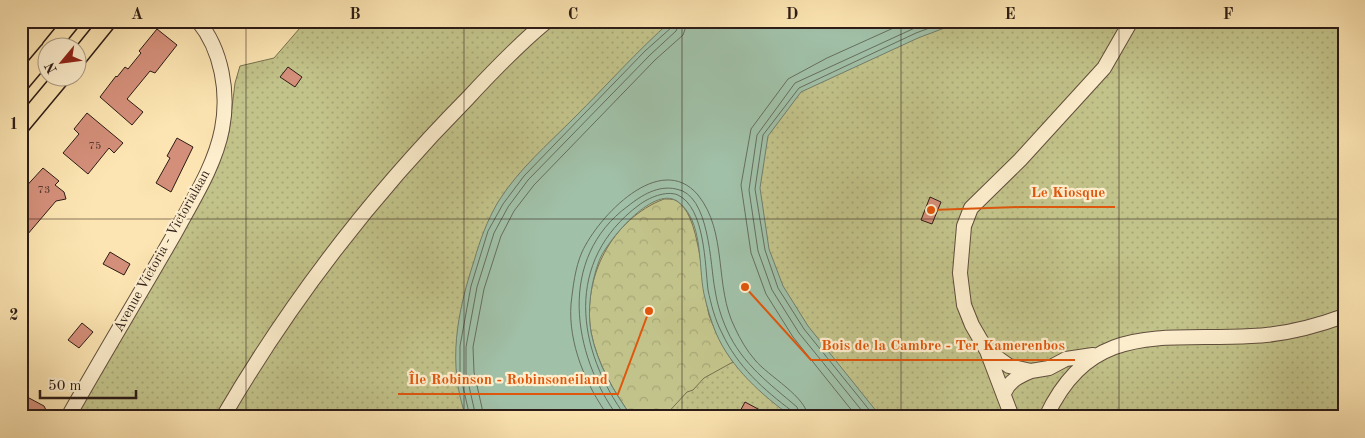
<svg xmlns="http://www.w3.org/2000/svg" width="1365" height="438" viewBox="0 0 1365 438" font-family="'Old Standard TT',serif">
  <defs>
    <pattern id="grass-dots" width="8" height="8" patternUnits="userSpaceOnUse" patternTransform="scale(1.25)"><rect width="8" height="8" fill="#c2c38a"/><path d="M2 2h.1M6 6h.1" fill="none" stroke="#a7a776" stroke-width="1.8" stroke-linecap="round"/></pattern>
    <pattern id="forest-crowns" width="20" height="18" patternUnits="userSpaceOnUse" patternTransform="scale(1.25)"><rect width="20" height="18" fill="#c2c38a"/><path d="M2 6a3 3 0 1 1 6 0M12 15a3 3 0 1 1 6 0" fill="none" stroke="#a7a776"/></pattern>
  </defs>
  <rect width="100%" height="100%" fill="#fce5b2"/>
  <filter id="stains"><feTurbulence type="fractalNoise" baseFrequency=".004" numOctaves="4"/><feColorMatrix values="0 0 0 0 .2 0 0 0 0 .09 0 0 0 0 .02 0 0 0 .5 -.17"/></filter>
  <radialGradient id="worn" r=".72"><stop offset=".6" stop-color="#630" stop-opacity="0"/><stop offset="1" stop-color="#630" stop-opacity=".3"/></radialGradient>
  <path fill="url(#grass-dots)" stroke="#787050" d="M306,21H1344V417H72L198,199L229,132L235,83L240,66L274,58Z"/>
  <path fill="url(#forest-crowns)" stroke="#787050" d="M664,199C667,199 673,199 675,200C701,211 702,289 709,315C715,332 723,347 733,362L704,378L693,390L687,392L664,417H632C614,392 597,363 591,332C582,277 612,219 664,199Z"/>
  <path fill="#a0c0a7" stroke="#727e6d" d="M671,21H963L918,38L801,92L768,136L760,188L769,249L783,286L808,326L881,417H792C762,395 731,368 716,333C711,321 707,307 704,294C698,266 704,220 677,201C653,185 606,242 599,261C591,282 587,310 591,332C597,364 614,392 632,417H466C447,364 457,313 474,261C480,240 487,221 498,202C518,170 548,144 574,118C607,85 637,51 671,21Z"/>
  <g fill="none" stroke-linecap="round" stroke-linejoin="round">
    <path stroke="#666e5e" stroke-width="1" d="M470,417L460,374V346L471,286L488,231L503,204L524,176L645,51L672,27L674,21
      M476,417L466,373V347L477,287L494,233L508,207L528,180L650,55L676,31L680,21
      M484,417L474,372L473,347L484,289L501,236L514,211L534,185L655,60L683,35L688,21
      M609,417C586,386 568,343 571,304C573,287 575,268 582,252C598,217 660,150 698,195C728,232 714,287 735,328C740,339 747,351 755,360C768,376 807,397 808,417
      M618,417C572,354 557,258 628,206C642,195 658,185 676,189C710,194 710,265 715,290C717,303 721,317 727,330C742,364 770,384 797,407L800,417
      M626,417C576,349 564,261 639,205C648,198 666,190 678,195C705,208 705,265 708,290C711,304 715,320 722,333C737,366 764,390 792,411L794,417
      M857,417L793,337L766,294L751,253L741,185L751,129L788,79L827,58L909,21
      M867,417L799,333L772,290L758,251L749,190L757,135L795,83L930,21
      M875,417L804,329L778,288L765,250L755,189L763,135L799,88L916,33L948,21"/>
  </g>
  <path fill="#d48f7a" stroke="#2d1c16" d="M157,29L177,45L155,73L150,71L127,99L143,112L132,125L100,97L116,76L117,77L125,67L128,69L141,53L139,51Z
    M288,67L302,77L295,87L280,77Z
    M87,113L123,143L114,153L109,148L88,174L63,153L79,134L74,129Z
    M177,138L193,147L171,192L156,183L170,158L167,156Z
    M43,168L59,181L55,185L64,192L66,199L56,201L21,242V192Z
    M930,197L941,202L932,224L921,220Z
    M110,252L130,264L124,275L103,264Z
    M82,323L93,332L79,348L68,340Z
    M29,398L44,406L47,412L44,417H21V399Z
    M745,402L773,417H737Z"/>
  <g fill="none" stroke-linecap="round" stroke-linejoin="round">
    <defs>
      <path id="minor" d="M988,351L1009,366L1031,371L1049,368L1066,359L1093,355
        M1004,393C1009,381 1019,376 1031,371
        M68,417C103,355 140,294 175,233C192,201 215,166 222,129C229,93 222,50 198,21
        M223,417C290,302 374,193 468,98C493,71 519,44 547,21
        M1012,417L987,351L972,325L964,305L960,273L964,226L971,208L1020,160L1104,68L1131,21
        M1046,417C1091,320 1163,341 1251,336C1283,335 1314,327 1344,316"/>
      <path id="major" d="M50,48L72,21
        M78,58L108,21
        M21,83L48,51
        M21,126L61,78"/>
    </defs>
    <use href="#minor" stroke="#614e3d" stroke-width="16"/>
    <use href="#major" stroke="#2d1c16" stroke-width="19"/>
    <use href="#minor" stroke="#fdeecd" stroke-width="14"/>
    <use href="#major" stroke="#fce5b2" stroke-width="16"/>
  </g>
  <path fill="none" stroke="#2d1c16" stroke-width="1" stroke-opacity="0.55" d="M246,21V417M464,21V417M682,21V417M901,21V417M1119,21V417M21,219H1344"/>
  <g text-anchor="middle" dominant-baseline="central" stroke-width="4.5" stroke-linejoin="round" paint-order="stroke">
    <g font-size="11" fill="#57392f">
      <text x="95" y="146">75</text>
      <text x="44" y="190">73</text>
    </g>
    <g font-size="14" fill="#2d1c16" stroke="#fdeecd">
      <text transform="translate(162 251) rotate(-61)">Avenue Victoria - Victorialaan</text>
    </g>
  </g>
  <path fill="none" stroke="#df560c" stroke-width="2" d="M931 210L1021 207H1115M745 287L811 360H1075M649 311L618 394H398"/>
  <g fill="#df560c" stroke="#fdeecd" stroke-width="2">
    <circle cx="931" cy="210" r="5"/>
    <circle cx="745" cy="287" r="5"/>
    <circle cx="649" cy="311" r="5"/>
  </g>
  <g font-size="15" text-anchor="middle" font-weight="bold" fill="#df560c" stroke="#fdeecd" stroke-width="4.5" stroke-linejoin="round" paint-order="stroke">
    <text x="1068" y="197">Le Kiosque</text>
    <text x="943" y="350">Bois de la Cambre - Ter Kamerenbos</text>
    <text x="508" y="384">Île Robinson - Robinsoneiland</text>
  </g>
  <rect width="1365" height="438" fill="none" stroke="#fce5b2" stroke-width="55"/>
  <g transform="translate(62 62) rotate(241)"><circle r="24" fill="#fdeecd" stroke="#aa9a84"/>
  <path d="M0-4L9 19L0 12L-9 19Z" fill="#8f2418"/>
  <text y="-8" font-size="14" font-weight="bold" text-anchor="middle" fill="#2d1c16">N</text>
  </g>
  <path d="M40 390v8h96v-8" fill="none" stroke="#2d1c16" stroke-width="2.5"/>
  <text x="48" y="390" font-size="15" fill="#2d1c16" stroke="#fdeecd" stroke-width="4" paint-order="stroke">50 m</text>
  <rect x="28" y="28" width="1310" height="382" fill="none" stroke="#2d1c16" stroke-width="2"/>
  <g font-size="16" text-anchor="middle" font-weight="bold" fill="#2d1c16">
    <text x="137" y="19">A</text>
    <text x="355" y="19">B</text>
    <text x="573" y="19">C</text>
    <text x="792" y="19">D</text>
    <text x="1010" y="19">E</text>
    <text x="1228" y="19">F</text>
    <text x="14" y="129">1</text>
    <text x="14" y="320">2</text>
  </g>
  <rect width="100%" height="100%" filter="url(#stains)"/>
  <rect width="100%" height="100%" fill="url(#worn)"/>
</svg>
